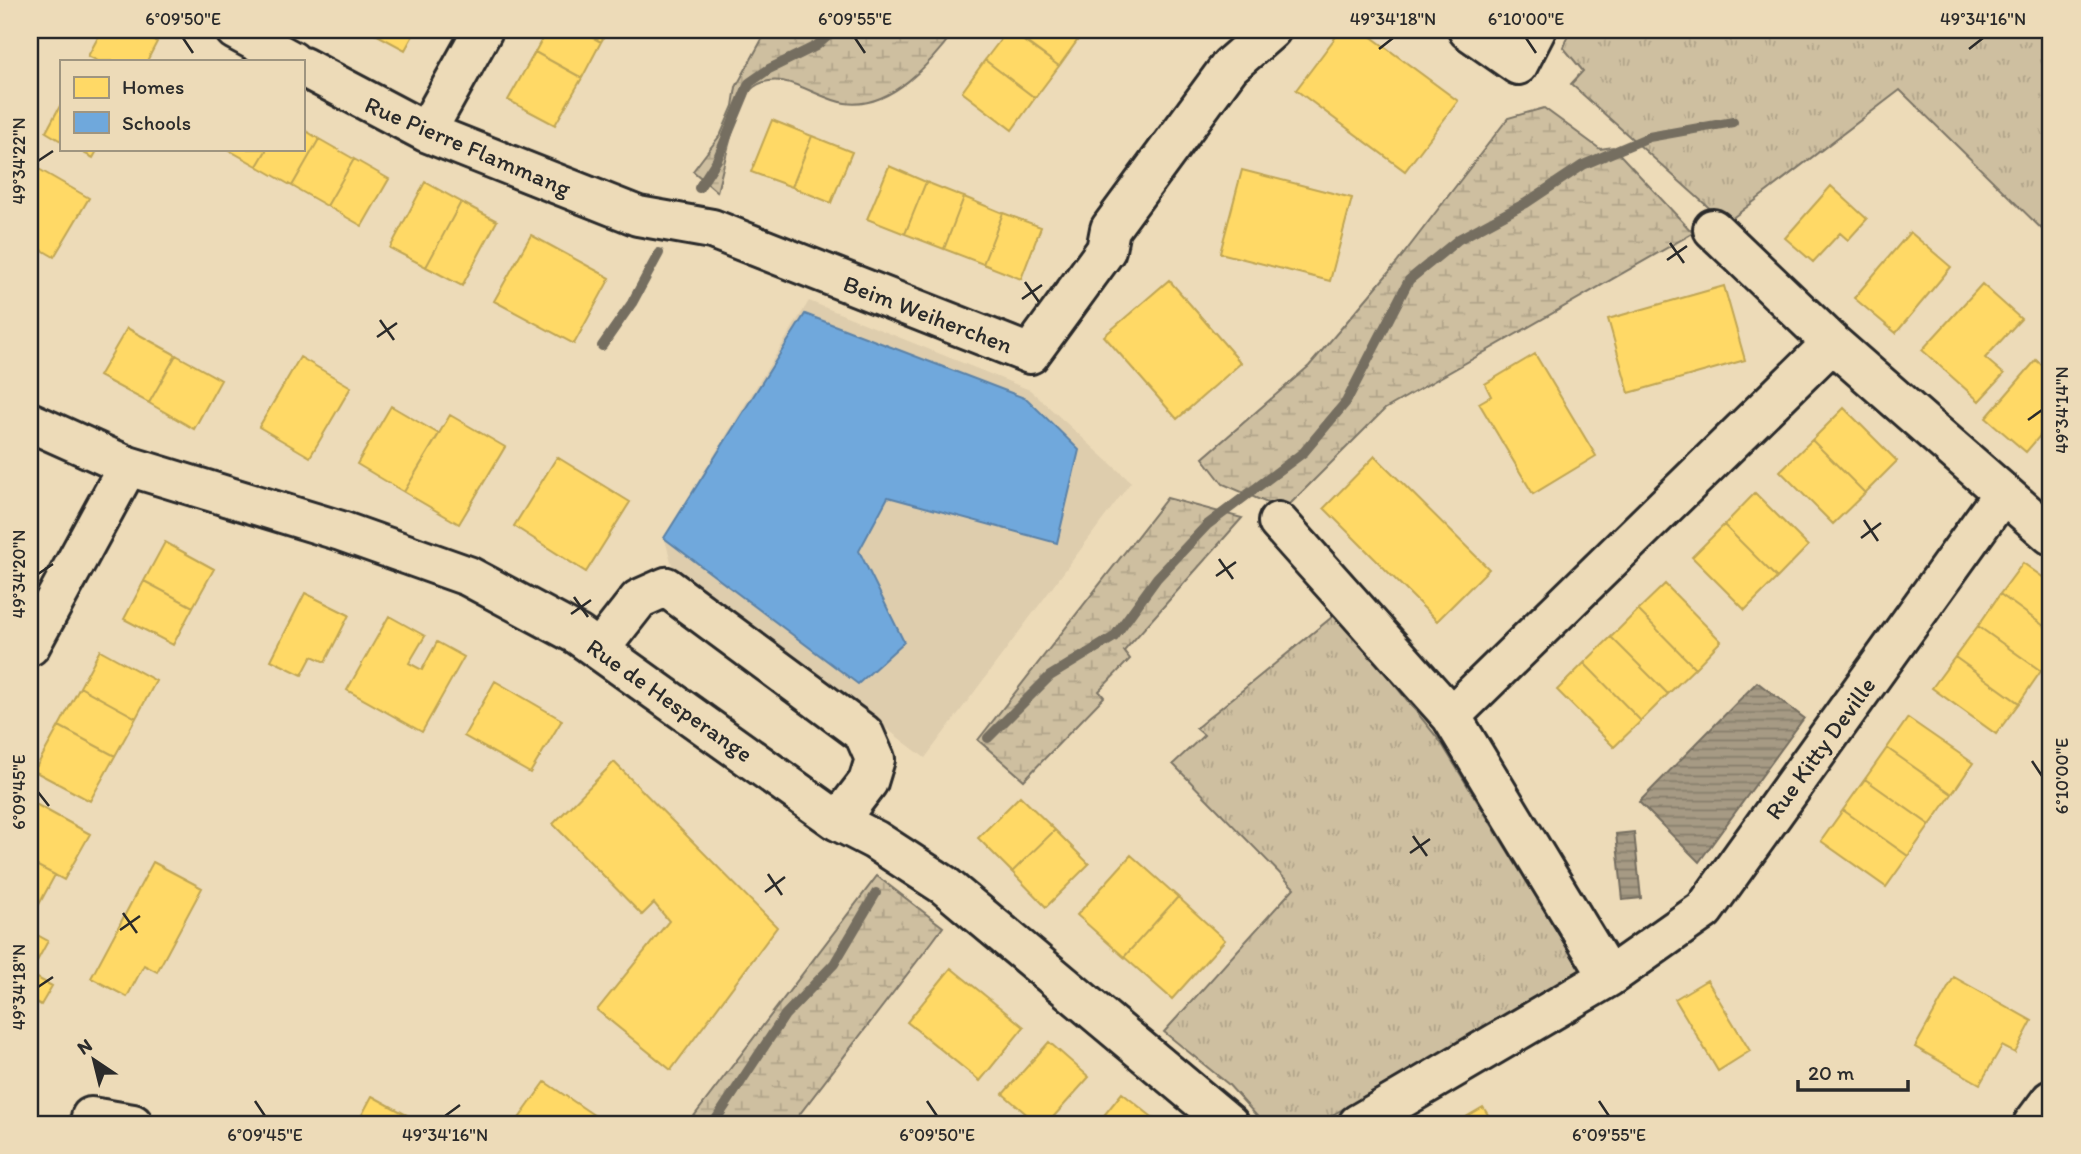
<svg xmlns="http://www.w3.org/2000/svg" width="2081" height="1154" viewBox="0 0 2081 1154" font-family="Itim,sans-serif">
  <defs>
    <pattern id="grass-tufts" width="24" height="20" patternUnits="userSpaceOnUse" patternTransform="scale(1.75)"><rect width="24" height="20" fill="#cebfa0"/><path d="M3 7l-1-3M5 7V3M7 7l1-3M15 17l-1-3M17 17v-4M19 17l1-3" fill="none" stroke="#b1a48a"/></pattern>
    <pattern id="wetland-marsh" width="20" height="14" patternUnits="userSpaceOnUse" patternTransform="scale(1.75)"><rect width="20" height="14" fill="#cebfa0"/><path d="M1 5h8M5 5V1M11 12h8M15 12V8" fill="none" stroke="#b1a48a"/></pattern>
    <pattern id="water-rules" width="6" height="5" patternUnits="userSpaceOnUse" patternTransform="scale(1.75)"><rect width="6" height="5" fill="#a69a84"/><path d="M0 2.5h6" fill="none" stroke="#877e6c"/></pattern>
  </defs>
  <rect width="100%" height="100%" fill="#eddbb8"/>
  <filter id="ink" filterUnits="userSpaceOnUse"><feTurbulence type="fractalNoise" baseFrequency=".0143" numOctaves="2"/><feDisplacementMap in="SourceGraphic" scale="14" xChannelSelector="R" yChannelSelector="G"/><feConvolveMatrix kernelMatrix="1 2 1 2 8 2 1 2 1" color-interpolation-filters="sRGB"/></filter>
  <g filter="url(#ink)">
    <path fill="#decdad" d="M809,301L1030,390L1131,482L925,758L672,565L664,536Z"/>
    <path fill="url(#grass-tufts)" stroke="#7c7566" stroke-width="2" d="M1570,30H2051V238L1900,90L1726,223L1571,84L1583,71L1563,47Z
      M1337,613L1440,741L1581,970L1317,1124H1264L1228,1084L1164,1032L1294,888L1173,764L1204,735L1196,728Z"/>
    <path fill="url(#wetland-marsh)" stroke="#7c7566" stroke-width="2" d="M767,30H955C932,62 890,110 845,103C816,99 782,67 754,87C737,99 723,170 717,192L693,171L721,134L733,106L736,87Z
      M1544,108L1600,149L1613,147L1693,233L1385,409L1284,510L1223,484L1203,458L1309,366L1396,264L1508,118Z
      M1167,498L1242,518L1124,651L1130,659L1099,691L1104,697L1024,780L978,740Z
      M877,876L943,927L932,942L792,1124H688Z"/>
    <path fill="url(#water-rules)" stroke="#756e60" stroke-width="2" d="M1757,682L1804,718L1699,862L1639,802Z
      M1634,832L1641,898L1623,900L1616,834Z"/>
    <path fill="#ffd966" stroke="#bfa554" stroke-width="2" d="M102,30H134L157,42L147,61H98L88,56Z
      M368,30H416L405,50Z
      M547,30H579L601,42L582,78L535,52Z
      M579,30H608L601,42Z
      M1008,30L1059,66L1035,98L985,60Z
      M1010,30H1076L1082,34L1059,66Z
      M1341,30H1362L1458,101L1405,171L1296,90Z
      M535,52L582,78L555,125L508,100Z
      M985,60L1035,98L1012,130L962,92Z
      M61,104V141L46,132Z
      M772,120L812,136L792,187L751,172Z
      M303,129L319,139L292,186L257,166L267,149H303Z
      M812,136L852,152L831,203L792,187Z
      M319,139L354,159L327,206L292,186Z
      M76,149H98L93,158Z
      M227,149H267L257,166Z
      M354,159L389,179L362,226L327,206Z
      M30,164L89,198L54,257L30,243Z
      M889,166L926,182L905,234L867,219Z
      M1242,170L1352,198L1330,281L1220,253Z
      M425,182L461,202L426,267L390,248Z
      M926,182L964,197L944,249L905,234Z
      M1831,186L1867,219L1848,240L1840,233L1813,262L1785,238Z
      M964,197L1003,213L983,264L944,249Z
      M461,202L497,221L462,286L426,267Z
      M1003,213L1041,227L1021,279L983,264Z
      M1910,232L1951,267L1896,333L1854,298Z
      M531,235L610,278L574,344L494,301Z
      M1169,280L1241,363L1177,419L1104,336Z
      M1982,284L2021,319L1985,358L2004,374L1979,401L1922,350Z
      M1724,286L1745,360L1629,393L1608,319Z
      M30,315L40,320L30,339Z
      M127,328L176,355L149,403L99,376Z
      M1535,354L1596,456L1533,494L1479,403L1491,396L1485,384Z
      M176,355L221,380L194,429L149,403Z
      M300,357L351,387L310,457L259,427Z
      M2036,360L2051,373V423L2026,452L1986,418Z
      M391,406L439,434L404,492L357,464Z
      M1844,408L1897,461L1865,493L1812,440Z
      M450,415L505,447L459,524L404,492Z
      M1812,440L1865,493L1833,524L1780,471Z
      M1375,456L1489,569L1437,621L1324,508Z
      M557,457L630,502L586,572L514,526Z
      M1755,493L1808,546L1777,578L1724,525Z
      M1724,525L1777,578L1745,610L1692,557Z
      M165,542L214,569L193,607L144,581Z
      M2023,563L2051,583V631L2000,594Z
      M144,581L193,607L173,645L124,619Z
      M1665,584L1721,641L1695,668L1638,610Z
      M305,593L349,615L325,662L312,656L302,675L271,660Z
      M2000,594L2051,631V657L2041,671L1978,626Z
      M1638,610L1695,668L1668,694L1611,637Z
      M389,616L425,636L409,663L422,670L437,642L464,657L422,732L347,690Z
      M1978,626L2041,671L2019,703L1955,657Z
      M1611,637L1668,694L1641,721L1584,663Z
      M100,650L156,681L136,718L80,687Z
      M1955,657L2019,703L1996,734L1932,688Z
      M1584,663L1641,721L1614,747L1557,690Z
      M495,681L562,720L530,773L464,736Z
      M80,687L136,718L115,756L59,726Z
      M1908,718L1973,763L1952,794L1887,748Z
      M59,726L115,756L90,801L34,771Z
      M1887,748L1952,794L1930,825L1865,779Z
      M614,762L777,927L671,1070L597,1010L669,921L654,903L642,915L553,824Z
      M1865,779L1930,825L1908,856L1843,810Z
      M1020,796L1055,830L1012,872L978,838Z
      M30,801L90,834L64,880L30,862Z
      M1843,810L1908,856L1886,887L1821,841Z
      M1055,830L1089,864L1046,907L1012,872Z
      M1131,855L1178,897L1124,957L1077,915Z
      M30,862L55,875L30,921Z
      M153,862L202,888L157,972L144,965L127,997L91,978Z
      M1178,897L1225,940L1172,999L1124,957Z
      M30,931L48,941L30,974L52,986L41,1005L30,999Z
      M951,968L1024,1027L980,1081L907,1022Z
      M1954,977L2032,1021L2015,1053L2002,1046L1980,1084L1915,1047Z
      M1707,980L1750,1051L1718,1071L1675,999Z
      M1049,1042L1089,1077L1047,1124H1038L1003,1094Z
      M545,1082L607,1124H515Z
      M1122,1093L1161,1124H1097Z
      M372,1096L423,1124H357Z
      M1483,1107L1494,1124H1454Z"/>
    <path fill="#6fa8dc" stroke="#5b82a7" stroke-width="2" d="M805,314L1027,399L1079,450L1057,543L888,497L859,551L904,642L858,684L664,538Z"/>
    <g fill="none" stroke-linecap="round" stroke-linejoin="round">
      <path stroke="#756e60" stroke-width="10" d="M699,188L717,160L749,83L769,69L816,46L835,30
        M602,346L632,303L659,253
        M988,738L1050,676L1114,637L1157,578L1207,525L1304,452L1346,402L1409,280L1459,239L1526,203L1583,165L1649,137L1733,122
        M713,1124L785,1015L834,964L876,893"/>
      <defs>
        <path id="minor" d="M235,30L292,61
          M1468,30L1518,65L1536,30
          M303,67L426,132L638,216L712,229L1030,354L1106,250L1110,229L1230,66L1271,30
          M426,132L483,30
          M1713,229L1832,343L2051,535
          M30,422L128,466L341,531L468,576L578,635L838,821L875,840L944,885L1229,1124
          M1278,522L1451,716L1609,977
          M30,646L128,466
          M599,650L639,599L666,587L864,734L875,759L868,782L838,821
          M1451,716L1832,343
          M91,1117L133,1124
          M1358,1124L1609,977L1704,910L2003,493
          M2033,1124L2051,1100"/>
      </defs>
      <use href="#minor" stroke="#2b2b2b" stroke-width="44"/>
      <use href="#minor" stroke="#eddbb8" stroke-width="38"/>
    </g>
  </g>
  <path fill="none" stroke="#2b2b2b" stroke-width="2.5" d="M183,38L193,53M855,38L865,53M1526,38L1536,53M1379,49L1393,38M1969,49L1983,38M38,161L53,151M1670,243L1684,263M1667,260L1687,246M1025,282L1039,302M1022,299L1042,285M380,320L394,340M377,337L397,323M2028,420L2042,410M1864,520L1878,541M1861,538L1881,523M1219,559L1233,579M38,574L53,564M1216,576L1236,562M574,597L588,617M571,614L591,600M2032,761L2042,776M38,792L49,806M1413,836L1427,856M1410,853L1430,839M768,874L782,895M765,892L785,877M123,913L137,933M120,930L140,916M38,987L53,977M255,1101L265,1116M927,1101L937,1116M1599,1101L1609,1116M445,1116L460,1105"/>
  <g text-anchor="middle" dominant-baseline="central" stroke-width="7" stroke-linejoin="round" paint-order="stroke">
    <g font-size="24" fill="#2b2b2b" stroke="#eddbb8">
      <text transform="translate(468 146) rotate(23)">Rue Pierre Flammang</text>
      <text transform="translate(928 314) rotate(21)">Beim Weiherchen</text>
      <text transform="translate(670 700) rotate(35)">Rue de Hesperange</text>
      <text transform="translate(1820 748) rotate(-54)">Rue Kitty Deville</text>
    </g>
  </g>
  <rect width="2081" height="1154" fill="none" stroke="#eddbb8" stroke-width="77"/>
  <rect x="60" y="60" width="245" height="91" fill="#eddbb8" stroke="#9f9580" stroke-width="2"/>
  <rect x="74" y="77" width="35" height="21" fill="#ffd966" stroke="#9f9580" stroke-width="2"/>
  <text x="122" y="94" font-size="21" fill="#2b2b2b">Homes</text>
  <rect x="74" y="112" width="35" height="21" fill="#6fa8dc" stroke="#9f9580" stroke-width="2"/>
  <text x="122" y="130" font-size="21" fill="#2b2b2b">Schools</text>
  <g transform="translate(94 1060) rotate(325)" stroke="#eddbb8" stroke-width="5" paint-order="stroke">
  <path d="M0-5L12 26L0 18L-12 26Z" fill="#2b2b2b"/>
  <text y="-10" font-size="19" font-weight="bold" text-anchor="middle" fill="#2b2b2b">N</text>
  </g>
  <path d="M1798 1080v10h110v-10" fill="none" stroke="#2b2b2b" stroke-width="3.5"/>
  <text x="1808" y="1080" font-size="21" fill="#2b2b2b" stroke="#eddbb8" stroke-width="5" paint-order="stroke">20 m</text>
  <rect x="38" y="38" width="2004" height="1078" fill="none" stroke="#2b2b2b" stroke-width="2.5"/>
  <g font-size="18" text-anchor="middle" fill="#2b2b2b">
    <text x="183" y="25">6°09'50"E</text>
    <text x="855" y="25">6°09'55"E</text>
    <text x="1393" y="25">49°34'18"N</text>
    <text x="1526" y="25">6°10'00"E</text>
    <text x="1983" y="25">49°34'16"N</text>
    <text transform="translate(19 161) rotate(-90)" y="6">49°34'22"N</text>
    <text transform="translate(2062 410) rotate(-90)" y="6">49°34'14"N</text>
    <text transform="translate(19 574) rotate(-90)" y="6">49°34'20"N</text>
    <text transform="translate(2062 776) rotate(-90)" y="6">6°10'00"E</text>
    <text transform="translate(19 792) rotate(-90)" y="6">6°09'45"E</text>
    <text transform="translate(19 987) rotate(-90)" y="6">49°34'18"N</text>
    <text x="265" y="1141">6°09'45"E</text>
    <text x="445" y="1141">49°34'16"N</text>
    <text x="937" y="1141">6°09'50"E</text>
    <text x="1609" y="1141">6°09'55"E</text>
  </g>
</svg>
